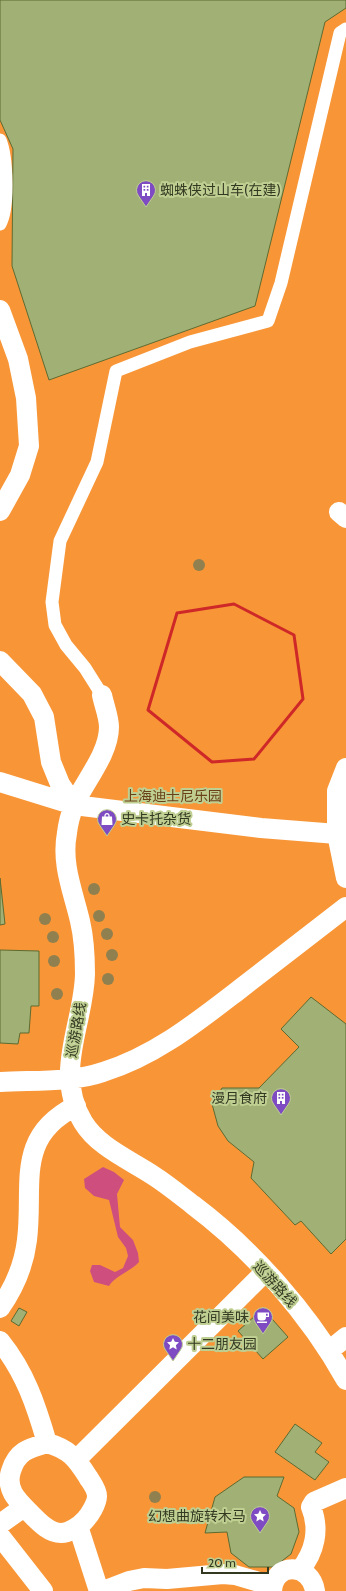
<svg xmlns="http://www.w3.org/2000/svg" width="346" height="1591" viewBox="0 0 346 1591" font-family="Cabin,'Noto Sans SC',sans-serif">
  <rect width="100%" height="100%" fill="#bfcf92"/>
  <path fill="#f89637" d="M0,0H346V1591H0Z"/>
  <path fill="#ce4f7e" d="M103,1167L114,1172L124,1180L117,1194L120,1227L133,1240L138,1253L139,1262C130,1272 116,1275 109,1286L94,1282L90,1271L92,1265H100L115,1272L123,1268L128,1256L126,1248L118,1237L109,1200L94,1196L85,1188L84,1179Z"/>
  <path fill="#a1b075" stroke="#5d6b31" d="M0,0H346V8L325,22L255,306L49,380L12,266L13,149L0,120Z
    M0,878L5,924L0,925Z
    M0,950L39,951V1006H31L29,1033H20L18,1044L0,1043Z
    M311,997L346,1024V1239L331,1254L301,1221L295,1225L251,1178L254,1162L228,1141L218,1126L212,1104L222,1088H259L299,1047L281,1029Z
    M19,1308L27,1312L19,1326L11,1321Z
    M265,1311L288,1337L263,1359L238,1331L256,1315L259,1317Z
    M295,1424L322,1443L315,1452L329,1462L315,1480L275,1452Z
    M244,1477H284L277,1496L294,1508L299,1532L291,1554L274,1567H249L231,1553L227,1532L205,1533L215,1497Z"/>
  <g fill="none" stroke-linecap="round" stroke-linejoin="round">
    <path stroke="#fff" stroke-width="13" d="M0,140C7,157 9,208 0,224
      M102,695L85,668L66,645L55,625L52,602L60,541L97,462L116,371L190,342L268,321L281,283L340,33L346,29"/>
    <path stroke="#fff" stroke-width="20" d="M0,310L18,359L26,398L29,446L20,475L0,511
      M339,512L346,518
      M0,661L32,694L44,717L51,762L60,784L74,805
      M102,695C104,705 109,717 109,727C109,754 84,782 74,805C71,813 68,824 67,833C61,864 73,891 80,921C84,938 85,956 85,974C84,1024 53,1072 83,1122C98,1147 130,1160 154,1176C168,1185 180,1195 193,1205C253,1250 310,1315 346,1380
      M346,768L337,791V834L346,878
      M0,782L74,805L261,828L337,834
      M0,1082C33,1080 71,1083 103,1072C155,1056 197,1022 240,989C275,962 311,934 346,907
      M0,1308C14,1288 24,1265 27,1240C34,1185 14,1137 76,1106
      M0,1341C25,1372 36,1405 47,1443
      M330,1350L346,1337
      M47,1443C69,1449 76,1458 88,1477C91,1482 97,1489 97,1496C97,1503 90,1515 85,1520C80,1526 69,1533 61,1533C49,1533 39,1522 31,1514C18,1501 5,1490 11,1471C17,1451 29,1448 47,1443Z
      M77,1459L265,1272
      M0,1524L24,1507
      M78,1526L99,1591
      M0,1536L43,1591
      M300,1570C315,1552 320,1529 311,1507L314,1502L346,1488
      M103,1591L129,1581L144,1578L167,1579L223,1574L235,1575L266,1584L273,1583
      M272,1591C274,1561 311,1563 315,1591"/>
  </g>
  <g fill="#90804f">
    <circle cx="199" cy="565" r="6"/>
    <circle cx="94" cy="889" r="6"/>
    <circle cx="99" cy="916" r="6"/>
    <circle cx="45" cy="919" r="6"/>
    <circle cx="107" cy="934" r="6"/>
    <circle cx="53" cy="937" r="6"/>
    <circle cx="112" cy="955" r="6"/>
    <circle cx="54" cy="961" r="6"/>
    <circle cx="108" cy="979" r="6"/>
    <circle cx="57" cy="994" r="6"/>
    <circle cx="155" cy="1497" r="6"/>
  </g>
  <path fill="none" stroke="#ce2928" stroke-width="3" stroke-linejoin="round" d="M234,604L294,635L303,699L254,759L212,762L148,710L177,613Z"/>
  <defs>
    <symbol id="building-pin" viewBox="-11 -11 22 30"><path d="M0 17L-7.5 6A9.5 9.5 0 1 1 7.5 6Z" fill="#7f4bc2" stroke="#bfcf92"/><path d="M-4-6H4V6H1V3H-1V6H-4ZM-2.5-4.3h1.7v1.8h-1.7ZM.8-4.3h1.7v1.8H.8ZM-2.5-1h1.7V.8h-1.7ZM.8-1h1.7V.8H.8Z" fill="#fff"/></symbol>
    <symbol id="shop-pin" viewBox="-11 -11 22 30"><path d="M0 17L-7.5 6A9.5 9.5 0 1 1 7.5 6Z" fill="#7f4bc2" stroke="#bfcf92"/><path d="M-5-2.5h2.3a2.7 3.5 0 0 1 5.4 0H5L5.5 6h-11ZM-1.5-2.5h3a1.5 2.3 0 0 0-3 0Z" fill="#fff"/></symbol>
    <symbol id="cafe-pin" viewBox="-11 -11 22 30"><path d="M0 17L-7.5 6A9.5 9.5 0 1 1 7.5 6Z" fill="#7f4bc2" stroke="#bfcf92"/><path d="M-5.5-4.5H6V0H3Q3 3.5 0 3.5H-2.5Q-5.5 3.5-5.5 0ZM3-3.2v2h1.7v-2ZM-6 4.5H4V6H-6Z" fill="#fff"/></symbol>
    <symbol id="sight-pin" viewBox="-11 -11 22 30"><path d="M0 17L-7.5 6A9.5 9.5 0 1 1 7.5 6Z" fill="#7f4bc2" stroke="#bfcf92"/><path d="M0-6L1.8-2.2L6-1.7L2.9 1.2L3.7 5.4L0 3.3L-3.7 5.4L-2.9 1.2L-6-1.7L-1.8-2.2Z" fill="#fff"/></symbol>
  </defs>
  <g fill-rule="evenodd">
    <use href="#building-pin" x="135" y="179" width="22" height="30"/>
    <use href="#shop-pin" x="96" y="808" width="22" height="30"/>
    <use href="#building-pin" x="270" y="1087" width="22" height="30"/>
    <use href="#cafe-pin" x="252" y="1306" width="22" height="30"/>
    <use href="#sight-pin" x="162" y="1333" width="22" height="30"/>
    <use href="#sight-pin" x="249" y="1505" width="22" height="30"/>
  </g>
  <g text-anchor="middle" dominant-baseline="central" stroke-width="4" stroke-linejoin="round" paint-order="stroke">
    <g font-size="14" fill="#333921" stroke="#bfcf92" text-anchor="start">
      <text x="160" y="190">蜘蛛侠过山车(在建)</text>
      <text x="121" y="819">史卡托杂货</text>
      <text x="267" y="1098" text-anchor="end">漫月食府</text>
      <text x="249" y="1317" text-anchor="end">花间美味</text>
      <text x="187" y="1344">十二朋友园</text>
      <text x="246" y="1516" text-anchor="end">幻想曲旋转木马</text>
    </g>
    <g font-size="14" fill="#6a4019" stroke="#bfcf92">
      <text x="173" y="796">上海迪士尼乐园</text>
    </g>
    <g font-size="14" fill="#333921" stroke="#bfcf92">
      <text transform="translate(76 1030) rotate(-80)">巡游路线</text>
      <text transform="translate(275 1284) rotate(47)">巡游路线</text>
    </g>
  </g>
  <path d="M202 1567v6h66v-6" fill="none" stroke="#333921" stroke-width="2"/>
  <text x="208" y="1567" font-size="12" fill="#333921" stroke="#bfcf92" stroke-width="3" paint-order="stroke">20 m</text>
</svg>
